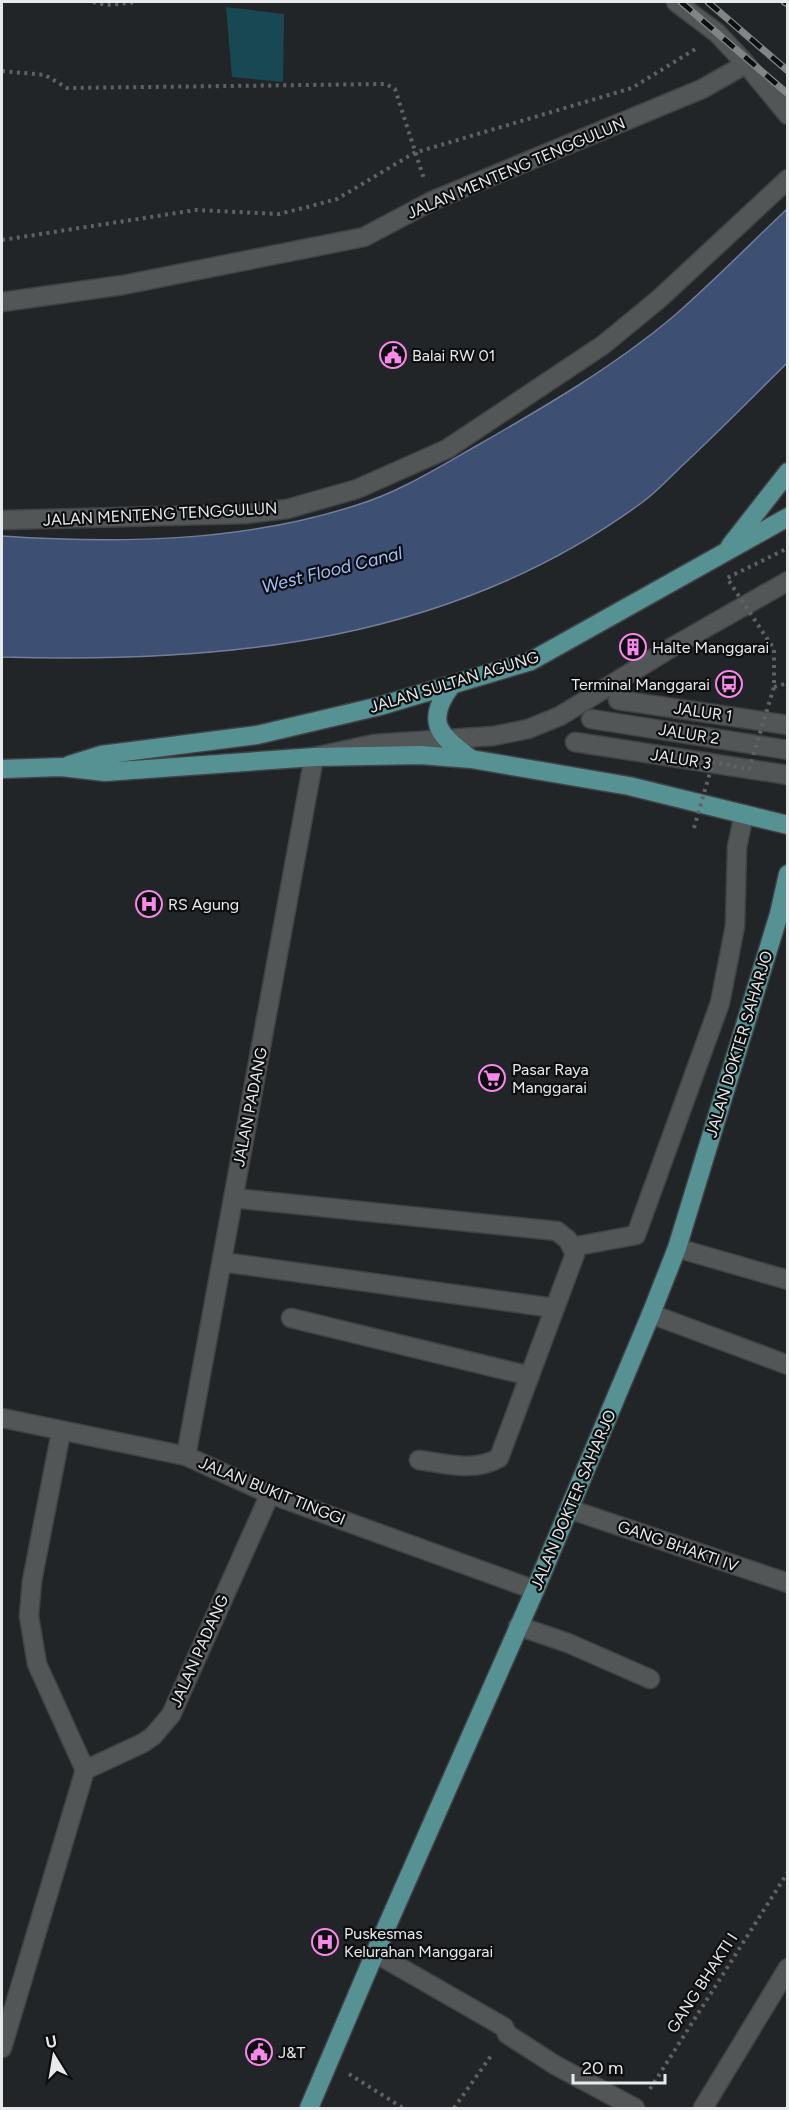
<svg xmlns="http://www.w3.org/2000/svg" width="789" height="2110" viewBox="0 0 789 2110" font-family="Figtree,sans-serif">
  <rect width="100%" height="100%" fill="#222527"/>
  <path fill="#194855" d="M226,7L284,14L283,82L232,77Z"/>
  <path fill="#3e4f74" stroke="#717e98" stroke-width="1.5" d="M787,209V363C753,397 719,431 684,464C670,477 656,493 640,504C452,641 228,664 2,657V536C119,544 244,542 357,505C400,492 439,467 478,445C546,406 615,366 675,315C714,281 750,244 787,209Z"/>
  <g fill="none" stroke-linecap="round" stroke-linejoin="round">
    <defs>
      <path id="minor" d="M676,2L717,33L746,64L788,115
        M2,302L123,285L364,237L432,201L702,89L746,64
        M2,520L246,514L287,509L357,489L447,449L603,345L659,299L788,179
        M618,700L788,725
        M591,719L788,750
        M575,742L788,775
        M233,1198L557,1231L568,1240L575,1254L499,1458C474,1472 447,1464 419,1460
        M572,1247L636,1235L720,1003L735,926L737,847L744,814
        M677,1248L788,1280
        M222,1262L554,1308
        M651,1314L788,1365
        M291,1318L530,1376
        M2,1418L186,1456L270,1494L535,1590
        M186,1456L314,757L374,744L493,736L528,729L560,716L674,646L788,581
        M569,1509L788,1583
        M518,1626L568,1643L650,1679
        M85,1770L143,1743L153,1736L171,1715L270,1494
        M375,1953L504,2027L507,2034L555,2065L635,2108
        M2,2048L85,1770L37,1664L29,1616L32,1581L61,1432
        M703,2108L788,1968"/>
      <path id="major" d="M730,546L788,472
        M451,686C425,721 438,735 470,758
        M69,765L101,755L257,735L380,706L531,661L788,517
        M2,769L61,767L105,772L314,757L420,755L471,759L629,786L788,825
        M309,2108L375,1953L535,1590L651,1314L677,1248L779,914L788,874"/>
    </defs>
    <use href="#minor" stroke="#404345" stroke-width="21"/>
    <use href="#major" stroke="#404345" stroke-width="21"/>
    <path stroke="#5f6264" stroke-width="4" stroke-dasharray="3 4.5" stroke-linecap="butt" d="M93,2L107,5L137,2
      M2,71L45,75L67,88L386,84L395,89L424,179
      M2,240L196,210L279,214L311,206L337,199L414,153L632,88L697,48
      M714,653L774,649
      M774,687L788,683
      M349,2074L403,2108
      M650,2089L788,1872
      M454,2108L493,2053"/>
    <use href="#minor" stroke="#525657" stroke-width="18"/>
    <use href="#major" stroke="#569294" stroke-width="18"/>
    <defs>
      <path id="rail" d="M681,2L788,94
        M708,2L788,71
        M784,2L788,4"/>
    </defs>
    <use href="#rail" stroke="#828587" stroke-width="7"/>
    <use href="#rail" stroke="#0d0e0f" stroke-width="4.5" stroke-dasharray="14" stroke-linecap="butt"/>
    <path stroke="#5f6264" stroke-width="4" stroke-dasharray="3 4.5" stroke-linecap="butt" d="M694,828L713,762L749,769L774,687V649L727,578L788,548"/>
  </g>
  <defs>
    <symbol id="civic-ring" viewBox="-11 -11 22 22"><circle r="9.5" fill="#0d0e0f" stroke="#f888ea" stroke-width="1.5"/><path d="M-.6-6.5H3V-4.5H.6V-3L4-1V1h2V6H-6V1h2V-1L-.6-3ZM-1.2 2.5V6h2.4V2.5Z" fill="#f888ea"/></symbol>
    <symbol id="building-ring" viewBox="-11 -11 22 22"><circle r="9.5" fill="#0d0e0f" stroke="#f888ea" stroke-width="1.5"/><path d="M-4-6H4V6H1V3H-1V6H-4ZM-2.5-4.3h1.7v1.8h-1.7ZM.8-4.3h1.7v1.8H.8ZM-2.5-1h1.7V.8h-1.7ZM.8-1h1.7V.8H.8Z" fill="#f888ea"/></symbol>
    <symbol id="bus-ring" viewBox="-11 -11 22 22"><circle r="9.5" fill="#0d0e0f" stroke="#f888ea" stroke-width="1.5"/><path d="M-5-6H5V4H4V6H2V4H-2V6H-4V4H-5ZM-3.5-4V0h7V-4ZM-3.5 1.2v1.5H-2V1.2ZM2 1.2v1.5H3.5V1.2Z" fill="#f888ea"/></symbol>
    <symbol id="hospital-ring" viewBox="-11 -11 22 22"><circle r="9.5" fill="#0d0e0f" stroke="#f888ea" stroke-width="1.5"/><path d="M-5-5h3v3.5h4V-5h3V5h-3V1.5h-4V5h-3Z" fill="#f888ea"/></symbol>
    <symbol id="supermarket-ring" viewBox="-11 -11 22 22"><circle r="9.5" fill="#0d0e0f" stroke="#f888ea" stroke-width="1.5"/><path d="M-6-5.5h2.5l.6 2H6L4.5 2H-2.5L-4.4-4H-6ZM-1.5 3.2a1.3 1.3 0 1 0 .1 0ZM3 3.2a1.3 1.3 0 1 0 .1 0Z" fill="#f888ea"/></symbol>
  </defs>
  <g fill-rule="evenodd">
    <use href="#civic-ring" x="378" y="340" width="30" height="30"/>
    <use href="#building-ring" x="618" y="632" width="30" height="30"/>
    <use href="#bus-ring" x="714" y="669" width="30" height="30"/>
    <use href="#hospital-ring" x="134" y="889" width="30" height="30"/>
    <use href="#supermarket-ring" x="477" y="1063" width="30" height="30"/>
    <use href="#hospital-ring" x="310" y="1927" width="30" height="30"/>
    <use href="#civic-ring" x="244" y="2037" width="30" height="30"/>
  </g>
  <g text-anchor="middle" dominant-baseline="central" stroke-width="4.5" stroke-linejoin="round" paint-order="stroke">
    <g font-size="16" fill="#e7eaeb" stroke="#0d0e0f">
      <text transform="translate(516 168) rotate(-23)">JALAN MENTENG TENGGULUN</text>
      <text transform="translate(160 514) rotate(-3)">JALAN MENTENG TENGGULUN</text>
      <text transform="translate(454 682) rotate(-17)">JALAN SULTAN AGUNG</text>
      <text transform="translate(703 712) rotate(8)">JALUR 1</text>
      <text transform="translate(689 734) rotate(9)">JALUR 2</text>
      <text transform="translate(681 759) rotate(9)">JALUR 3</text>
      <text transform="translate(739 1044) rotate(-73)">JALAN DOKTER SAHARJO</text>
      <text transform="translate(250 1107) rotate(-79)">JALAN PADANG</text>
      <text transform="translate(272 1491) rotate(22)">JALAN BUKIT TINGGI</text>
      <text transform="translate(573 1500) rotate(-67)">JALAN DOKTER SAHARJO</text>
      <text transform="translate(678 1546) rotate(19)">GANG BHAKTI IV</text>
      <text transform="translate(199 1651) rotate(-66)">JALAN PADANG</text>
      <text transform="translate(702 1983) rotate(-57)">GANG BHAKTI I</text>
    </g>
    <g font-size="16" fill="#e7eaeb" stroke="#0d0e0f" text-anchor="start">
      <text x="412" y="355">Balai RW 01</text>
      <text x="652" y="647">Halte Manggarai</text>
      <text x="710" y="684" text-anchor="end">Terminal Manggarai</text>
      <text x="168" y="904">RS Agung</text>
      <text x="512" y="1069">Pasar Raya<tspan x="512" dy="18">Manggarai</tspan></text>
      <text x="344" y="1933">Puskesmas<tspan x="344" dy="18">Kelurahan Manggarai</tspan></text>
      <text x="278" y="2052">J&amp;T</text>
    </g>
    <g font-size="18" font-style="italic" fill="#a1bffd" stroke="#0d0e0f">
      <text transform="translate(332 570) rotate(-14)">West Flood Canal</text>
    </g>
  </g>
  <rect width="789" height="2110" fill="none" stroke="#e7eaeb" stroke-width="6"/>
  <g transform="translate(54 2056) rotate(349)" stroke="#0d0e0f" stroke-width="4.5" paint-order="stroke">
  <path d="M0-4.5L10 22L0 15L-10 22Z" fill="#e7eaeb"/>
  <text y="-9" font-size="16" font-weight="bold" text-anchor="middle" fill="#e7eaeb">U</text>
  </g>
  <path d="M573 2074v9h92v-9" fill="none" stroke="#e7eaeb" stroke-width="3"/>
  <text x="582" y="2074" font-size="18" fill="#e7eaeb" stroke="#0d0e0f" stroke-width="4.5" paint-order="stroke">20 m</text>
</svg>
